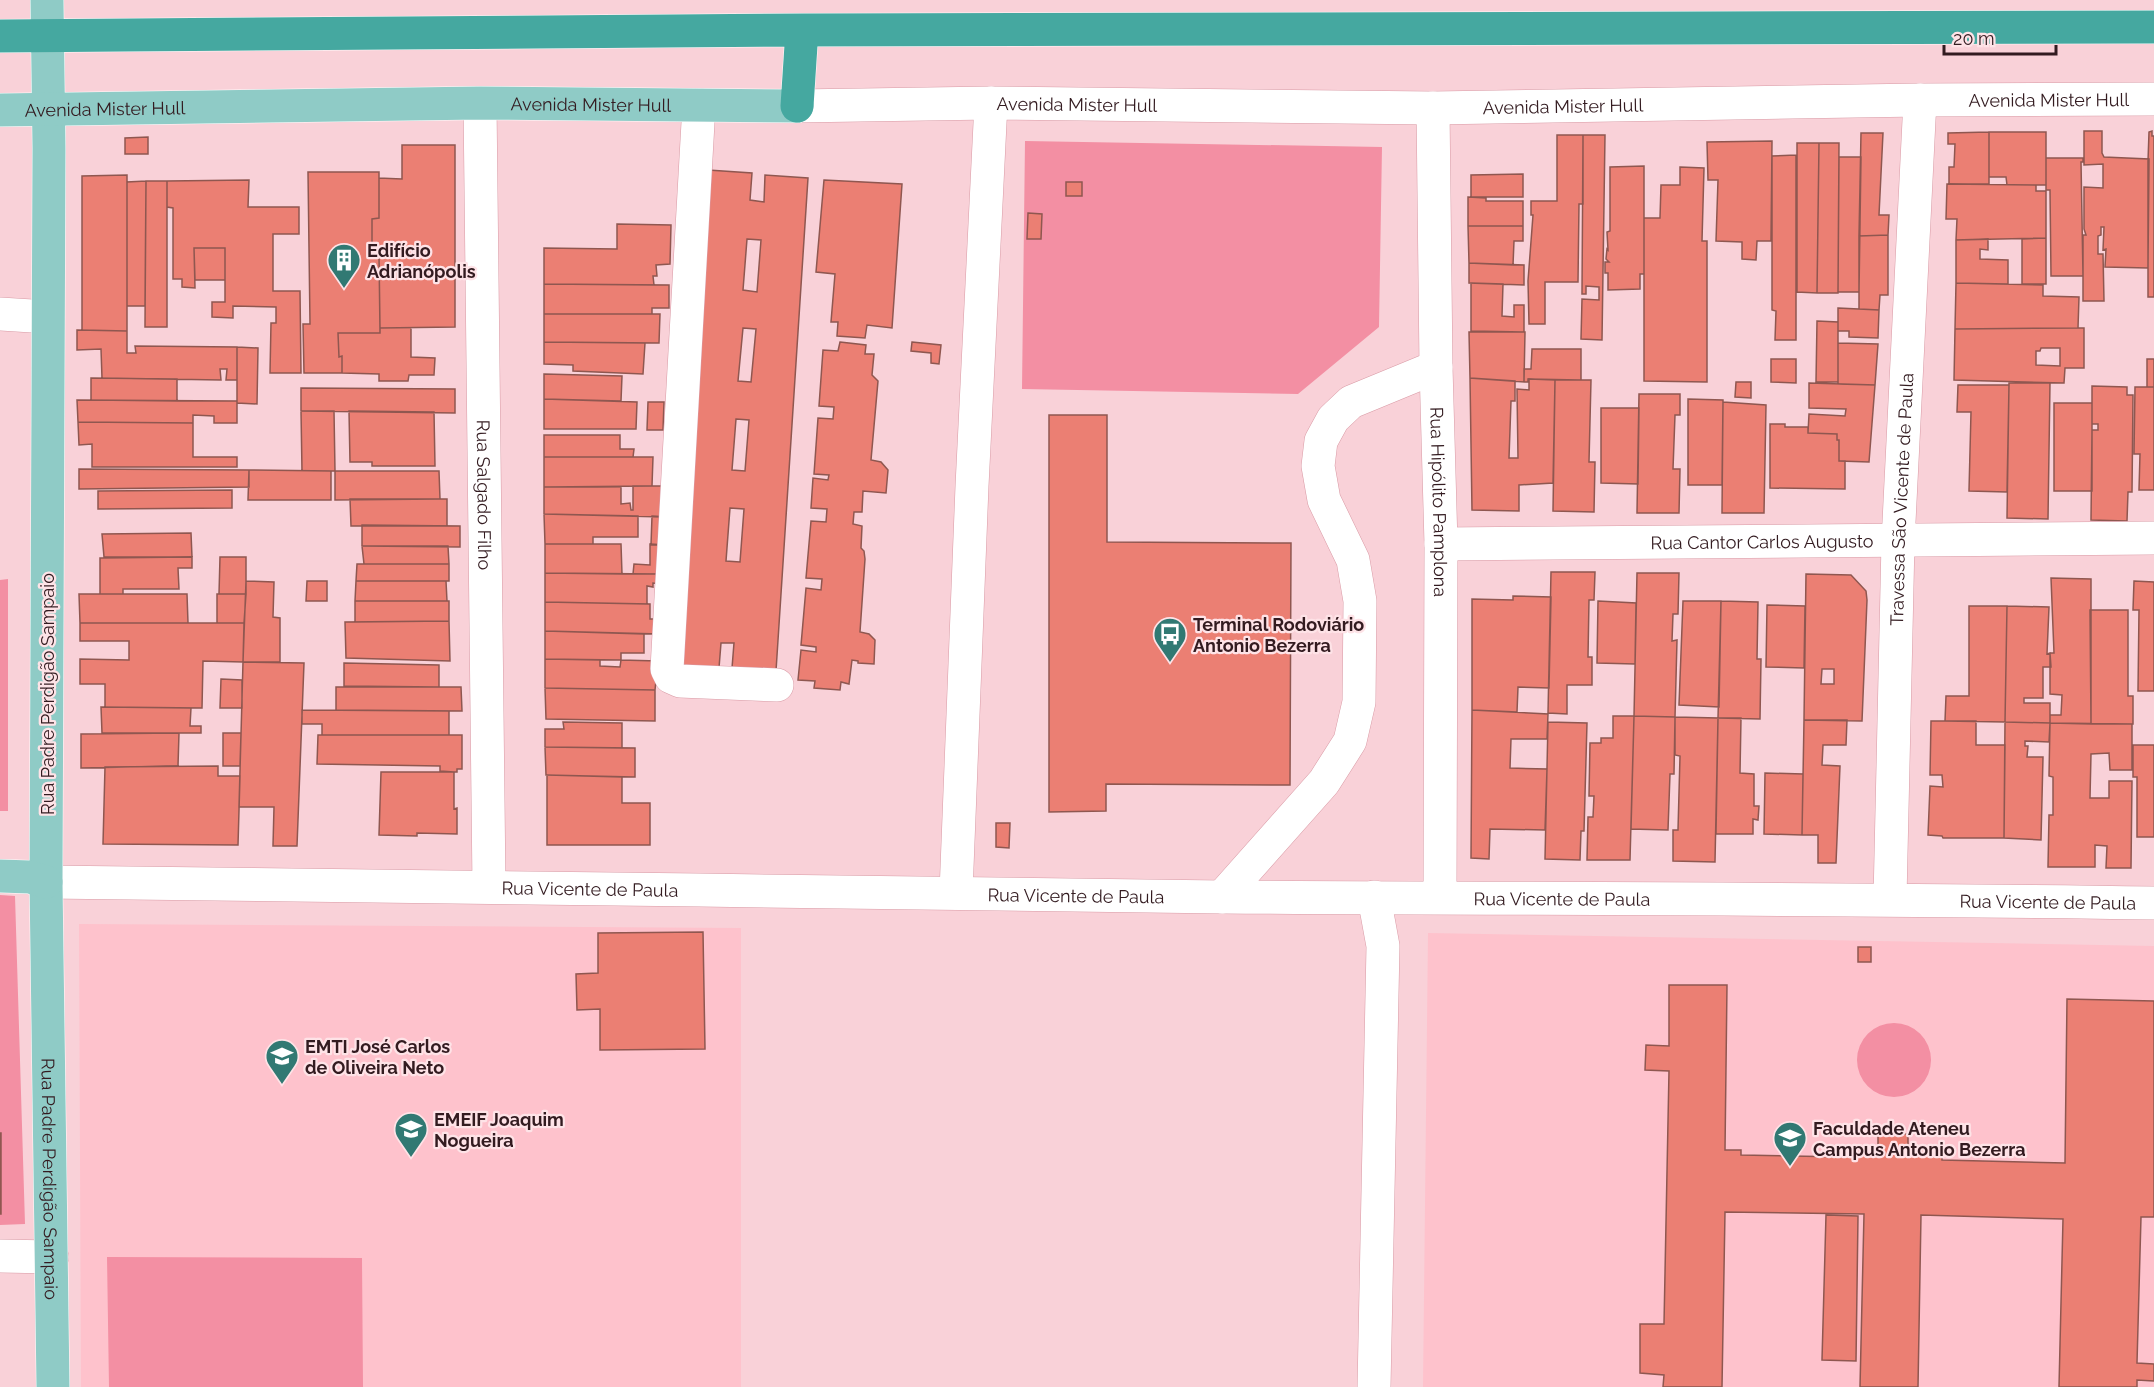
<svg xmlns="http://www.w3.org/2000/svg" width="2154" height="1387" viewBox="0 0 2154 1387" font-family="Raleway,sans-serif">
  <rect width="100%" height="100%" fill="#f9d1d8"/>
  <path fill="#fec2cc" d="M79,924L741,928V1387H81Z
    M1428,933L2154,946V1387H1423Z"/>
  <path fill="#f38fa3" d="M1025,141L1382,147L1379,327L1298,394L1022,389Z
    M8,579V811H0V580Z
    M0,895L15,896L25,1224L0,1225Z
    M1857 1060a37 37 0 1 1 74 0a37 37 0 1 1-74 0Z
    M107,1257L362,1258L363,1387H109Z"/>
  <path fill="#eb7f73" stroke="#8f5750" stroke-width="1.5" fill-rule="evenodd" d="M2084,131H2102V153L2104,157L2149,159L2148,268L2105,267L2106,249L2103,250L2104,227H2101V235L2098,236V254H2103L2104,301H2083V235H2086L2084,229V187L2103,188V164L2084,165Z
    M2152,131V136H2154V297H2148V161L2149,132Z
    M1989,132V184H1949V167H1954L1955,144H1948V133Z
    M1989,132H2046V185H2007L2006,177H1989Z
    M1861,133H1883L1879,215H1889L1888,235L1859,236Z
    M1557,135H1583V204H1579L1578,282H1545V324H1529L1528,281L1533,215H1531V201H1557Z
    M1583,135H1605L1602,340L1581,339L1582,299L1599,300V287L1586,286V294H1582Z
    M148,137V154H125V138Z
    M1772,141L1771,241H1757L1756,260L1742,259V242L1716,241L1718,180H1708L1707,142Z
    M1797,143H1819L1817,293L1797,292Z
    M1819,143H1839L1838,293H1817Z
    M402,145H455V327L380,328L379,254L372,255V219L379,218V178L402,179Z
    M1796,155V340H1775L1776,311L1772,310V156Z
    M1839,157H1861L1859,292H1838Z
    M2046,158H2083V162H2081L2083,276H2051L2050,190H2046Z
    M1644,166V274H1640V289L1608,290V273H1605V262H1609L1606,259L1607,249L1608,250L1607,232L1610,231V167Z
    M1680,167L1704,168L1702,241H1707V382L1644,381V218H1660L1661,185H1680Z
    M708,170L752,173L750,200L764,202L765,175L808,178L776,671L732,668L734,643H721L719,668L676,665ZM747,239L761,240L757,292L743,290ZM743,328L756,329L751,382L738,381ZM736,419L749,420L745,471L732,470ZM730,508L744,509L740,562L726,561Z
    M308,172H379V218L372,219V255L379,254L380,333H338L339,357L342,356V373H304L303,324H310Z
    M1523,174V197H1471V175Z
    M127,175V331L82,330V176Z
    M249,180L248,207H299V234H273V291H300L301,373H270L271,323H276V307L233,306V318L212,317V302H225V248H194L195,288L182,287V279H173V208L167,207V181Z
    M824,180L902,184L892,328L867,325L865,338L837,336L838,322H831L835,274L816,272Z
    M146,181H167V327H145Z
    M146,181L145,306H127V182Z
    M1066,182H1082V196H1066Z
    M1947,184L2036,185V191H2046V238L1956,240L1957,219H1946Z
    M1468,197L1486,198V201H1523V226H1468Z
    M1028,213L1042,214L1041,239H1027Z
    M617,224L671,225L670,264L656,265L657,276H653L654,285L544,284V248L617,249Z
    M1468,226H1523V241H1514L1513,265L1469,263Z
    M1888,235V295H1880L1879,310L1859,309V236Z
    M2046,238V284H2022V239Z
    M1988,239V250L1980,249V259L2008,260V284L1956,283V240Z
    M194,248H225V280H195Z
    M1469,263L1524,265V285L1469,283Z
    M1471,283L1503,284L1502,316L1514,317V305H1524V332L1471,331Z
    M1956,283L2043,285V296L2079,297L2078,328L1955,329Z
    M544,284L669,285V308H652V314H544Z
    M1838,308L1879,310L1878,338L1849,337V331H1838Z
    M544,314H660L659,343L544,342Z
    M1817,321L1838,322V382H1816Z
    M380,328H411V357L435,358L434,375H409L408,381H379V374L342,373V356L339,357L338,333H380Z
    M2078,328H2084V368H2065L2064,383L1954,380L1955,329ZM2041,348H2060V366L2036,365V351H2040Z
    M77,330L127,331V353H136L135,346L237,347V380H226L227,369H220L221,380L102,378L101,349L77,350Z
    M1469,332H1525L1524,382L1470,378Z
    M544,342L645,343L643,374L573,371V365L544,364Z
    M840,342L866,345L865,354H874L872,375L878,381L871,460L881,462L888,470L886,493L863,491L862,512H854L853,524L862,526L861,548L864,551L865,559L860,632L869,634L875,640L874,664L858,663V661L852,660L849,684L841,682L840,690L814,688L815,681L798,680L801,650L816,652V647L801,645L806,588L821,590L822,579L806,578L811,521L826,522L827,509L811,508L813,478L828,480L829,475L814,474L818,418L833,419L834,407L819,406L823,350L838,351Z
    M912,342L941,345L939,364L931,363V353L911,351Z
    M1838,343L1878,344L1875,385L1838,384Z
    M237,347L258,348L257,404L237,403Z
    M1532,349H1581V380L1528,379V382H1524V369H1531Z
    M1771,359H1796V383L1771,382Z
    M2147,359H2154V387H2147Z
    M544,374L622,376L621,401L544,399Z
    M91,378L177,379V401L91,400Z
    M1470,378L1515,381V401H1511L1509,458H1518L1517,389L1529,390V379L1555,380L1553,483L1519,485V511L1472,510Z
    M1555,380H1591L1589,462H1595L1594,512L1553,511Z
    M1736,382H1751V398L1735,397Z
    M1809,383L1875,385L1869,462L1839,461V440H1837V434L1808,433L1809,414L1845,416L1846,409L1809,408Z
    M2009,383H2050L2048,519L2007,518Z
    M1958,385H2009L2007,492L1969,491L1971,412H1957Z
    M2092,386L2127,387V395H2133L2132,492H2128L2127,521L2091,520L2092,430H2098V424H2092Z
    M2135,387H2154V490H2139L2140,454H2134Z
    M301,388L455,389V413L301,411Z
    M1639,394H1680V415H1675L1673,469H1680L1679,513H1637Z
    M544,399L637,402L636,429H544Z
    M1688,399L1723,400L1722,485H1688Z
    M77,400L237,401V423H214V416L193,415V423L78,422Z
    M648,402H664L663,430H647Z
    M1723,402L1766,405L1764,513H1722Z
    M2054,403H2092V491H2054Z
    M1601,408H1639L1638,484L1601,483Z
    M301,411H334L335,471H302Z
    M349,411L434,412L435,466H372V462H350Z
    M1049,415H1107V542L1291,543L1290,785L1106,784V811L1049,812Z
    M78,422L193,423V457H237V467H92V444L79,445Z
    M1770,424H1785V427H1808V433L1837,434V440H1839V461H1845V489L1770,488Z
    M544,435H620V449H634L633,457H544Z
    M544,457H653L652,486L544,487Z
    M79,469L249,470V487L79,489Z
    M249,470L331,471V500H248Z
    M335,471H439L440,499L335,500Z
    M633,486H663V517L544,514V487H621V504L630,503L631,510H633Z
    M232,490V508L98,509V491Z
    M350,499H447V526H351Z
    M544,514L638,516V537H593V544H545Z
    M652,516L668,517L666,545H651Z
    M362,525L460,526V547L362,546Z
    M191,533L192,557H104L102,534Z
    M545,544H621L622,574L545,573Z
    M650,544L666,545L660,574H633L634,564L650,565Z
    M362,546H448L449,564H364Z
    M192,557V568H178L179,589H123V594H100V558Z
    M220,557H246V594H219Z
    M357,564H449V581H356Z
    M1551,572H1595L1594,600H1589L1588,657H1592V685H1567V714L1548,713Z
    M545,573L660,574L663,584L653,583V587L647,586V604L545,602Z
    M1637,573H1679L1678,614H1673L1672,641L1677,640L1675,717L1634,716Z
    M1806,574L1851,575L1866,591L1867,600L1862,721L1804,720ZM1822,669H1834V684H1821Z
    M2051,578L2091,579V724L2050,723V715H2061L2062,695L2050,694V653H2054Z
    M246,581L274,582L273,617L280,618V662H243Z
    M307,581H327V601H306Z
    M356,581H446L447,601H355Z
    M2134,581L2154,582V691H2138L2139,610H2133Z
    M79,594H187L188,623H80Z
    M217,594H246L244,623H217Z
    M1513,596L1551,597L1549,688L1518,687L1517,712L1472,710V599L1513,600Z
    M355,601H449V621L355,622Z
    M1598,601L1636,603L1635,664L1597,663Z
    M1683,601H1721L1719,707L1679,705Z
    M1721,601L1758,602L1757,659H1761L1760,719L1718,718Z
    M545,602L650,604V619H661L660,634L545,631Z
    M1767,605L1805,606L1804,668L1766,667Z
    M1969,606H2007L2005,722L1945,721L1946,696H1969Z
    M2007,606L2049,607L2047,654L2050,653L2051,667H2043V698H2024V703H2050V723L2005,722Z
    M2090,610H2128V696H2133V724H2091Z
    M449,621L450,661L346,658L345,622Z
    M80,623H244L243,662L203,661L202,708L105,707V684H80V659L129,660V641H80Z
    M545,631L644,634V653H621V660L545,659Z
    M545,659L600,660V666L620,667L621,660L658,661L655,690L545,688Z
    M243,662L304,663L297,846H273L274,807H239Z
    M344,663L439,665V687L344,686Z
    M221,679L242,680V708H220Z
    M336,687H461L462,711L336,710Z
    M545,688L655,690V721L546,719Z
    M101,707L191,708L190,726H201V733H102Z
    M302,710L449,711V735H322V724H302Z
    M1472,710L1548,714L1547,739H1511L1510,768L1547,769L1545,830L1490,829L1489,859L1471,858Z
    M1613,716H1634L1630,860H1587L1588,817H1593L1594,796H1589L1590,743H1601V738H1613Z
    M1634,716L1675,717L1674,774H1670L1668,830L1631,829Z
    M1675,717L1718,718L1715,862L1673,861V830H1678L1680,756L1675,755Z
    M1718,718H1741L1740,773L1754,774V806H1759L1758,820L1753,819V834H1716Z
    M1804,720H1847L1846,745H1823L1822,765L1840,766L1836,863H1818V835H1802Z
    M1931,721H1976V745H2005L2004,838H1943L1942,836L1928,835L1930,786L1943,787L1942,775H1930Z
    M563,722L622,723V748L545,747V729H564Z
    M1548,722L1587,723L1584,831H1581L1580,860L1545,859Z
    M2005,722L2050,723L2049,742L2025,741V746H2028L2027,757H2043L2041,840L2004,838Z
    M2050,723L2132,724V770H2110L2109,753L2091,754L2090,798H2109V781H2132L2131,868H2106L2107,846L2095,845V867H2048L2049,815H2053V777L2049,776Z
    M179,733L178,766L81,768V734Z
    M223,733H241L240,766H223Z
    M318,735H462V769H457V772H454L440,771V766L317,764Z
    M2133,745H2154V837H2137V777H2133Z
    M545,747L635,748V777L546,775Z
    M218,766V776H240L238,845L103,844L105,767Z
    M381,772H454V809L457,808V834L417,833V836L379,835Z
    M1765,773L1803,774L1802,835L1764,834Z
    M547,775L622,777V803H650V845H547Z
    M996,823H1010L1009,848L996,847Z
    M703,932L705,1049L600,1050V1009L577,1010L576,974L598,973V933Z
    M1858,947H1871V962H1858Z
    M1669,985H1727L1725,1150H1741V1155L1845,1157V1146L1878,1147V1134H1908V1148L1942,1147V1160L2065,1163L2067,999L2154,1001V1217H2141L2137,1363L2154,1364V1381L2137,1380V1387H2059L2063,1219L1921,1215L1918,1387H1860L1864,1214L1725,1212L1722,1387H1663L1664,1375L1640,1373V1324H1664L1669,1071L1645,1070L1646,1045L1669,1046Z
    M0,1133H1V1214H0Z
    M1826,1215L1858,1216L1856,1361L1822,1360Z"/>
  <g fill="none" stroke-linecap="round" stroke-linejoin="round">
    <defs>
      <g id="minor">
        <path id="s1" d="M480,103L489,886"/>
        <path d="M699,105L667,669L671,677L680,681L777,685"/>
        <path id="s2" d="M797,106L991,103L1433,108L1920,100L2154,99"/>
        <path id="s3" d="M1433,108L1436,367L1441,544L1440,897"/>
        <path d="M0,314L48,317"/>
        <path id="s4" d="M1441,544L2154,538"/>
        <path id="s5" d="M46,882C438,885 830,893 1222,897C1533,899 1843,898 2154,903"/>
        <path d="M956,893L972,486L991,103"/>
        <path d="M1222,897L1324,782L1350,741L1359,702L1360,601L1353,560L1324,500L1318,466L1321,441L1333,419L1351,402L1436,367"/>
        <path id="s6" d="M1890,899L1898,542L1920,100"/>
        <path d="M0,1256L52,1257"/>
        <path d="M1374,1387L1383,946L1374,897"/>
      </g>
      <g id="major">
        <path id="s7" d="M47,0L49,148L46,882L53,1387"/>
        <path id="s8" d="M0,110L480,103L797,106"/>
        <path d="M0,876L30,877L46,882"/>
      </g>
      <path id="highway" d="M0,36L802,30L2154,27
        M797,106L802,30"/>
    </defs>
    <use href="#minor" stroke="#d99aa5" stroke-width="34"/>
    <use href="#major" stroke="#fff" stroke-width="34"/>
    <use href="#highway" stroke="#fff" stroke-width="34"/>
    <use href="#minor" stroke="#fff" stroke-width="33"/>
    <use href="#major" stroke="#8fcbc6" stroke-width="33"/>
    <use href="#highway" stroke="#45a8a0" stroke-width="33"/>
  </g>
  <defs>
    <symbol id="building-pin" viewBox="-11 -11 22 30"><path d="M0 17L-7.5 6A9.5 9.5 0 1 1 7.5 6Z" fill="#317973" stroke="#fee3e7"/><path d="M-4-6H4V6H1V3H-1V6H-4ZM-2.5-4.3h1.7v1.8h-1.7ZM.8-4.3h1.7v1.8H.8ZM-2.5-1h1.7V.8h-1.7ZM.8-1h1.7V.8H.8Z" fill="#fff"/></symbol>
    <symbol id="bus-pin" viewBox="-11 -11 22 30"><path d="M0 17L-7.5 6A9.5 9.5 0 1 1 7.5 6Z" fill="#317973" stroke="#fee3e7"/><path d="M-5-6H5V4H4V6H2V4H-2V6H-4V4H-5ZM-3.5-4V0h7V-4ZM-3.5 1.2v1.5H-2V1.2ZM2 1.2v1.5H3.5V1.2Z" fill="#fff"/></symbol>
    <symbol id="school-pin" viewBox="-11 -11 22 30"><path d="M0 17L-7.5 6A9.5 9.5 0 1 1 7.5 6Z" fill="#317973" stroke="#fee3e7"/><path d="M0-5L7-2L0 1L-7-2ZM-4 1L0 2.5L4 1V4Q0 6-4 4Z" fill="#fff"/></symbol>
    <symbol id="university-pin" viewBox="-11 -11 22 30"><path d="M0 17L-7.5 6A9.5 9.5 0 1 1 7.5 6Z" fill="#317973" stroke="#fee3e7"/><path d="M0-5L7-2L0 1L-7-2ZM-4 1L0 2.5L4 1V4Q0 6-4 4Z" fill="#fff"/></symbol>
  </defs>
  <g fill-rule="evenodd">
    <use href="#building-pin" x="325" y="241" width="38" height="52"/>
    <use href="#bus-pin" x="1151" y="615" width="38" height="52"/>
    <use href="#school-pin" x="263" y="1037" width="38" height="52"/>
    <use href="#school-pin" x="392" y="1110" width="38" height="52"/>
    <use href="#university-pin" x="1771" y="1119" width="38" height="52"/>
  </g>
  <g text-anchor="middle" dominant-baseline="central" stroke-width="4.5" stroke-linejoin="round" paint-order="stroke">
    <g font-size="18" fill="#331b20" stroke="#fee3e7">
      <text stroke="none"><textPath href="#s2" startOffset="1252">Avenida Mister Hull</textPath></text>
      <text stroke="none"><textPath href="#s8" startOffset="591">Avenida Mister Hull</textPath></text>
      <text stroke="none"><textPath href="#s2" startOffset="280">Avenida Mister Hull</textPath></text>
      <text stroke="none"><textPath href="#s2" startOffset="766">Avenida Mister Hull</textPath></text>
      <text stroke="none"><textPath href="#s8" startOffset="105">Avenida Mister Hull</textPath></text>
      <text stroke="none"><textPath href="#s1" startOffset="392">Rua Salgado Filho</textPath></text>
      <text stroke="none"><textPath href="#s6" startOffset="400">Travessa São Vicente de Paula</textPath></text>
      <text stroke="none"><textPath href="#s3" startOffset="394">Rua Hipólito Pamplona</textPath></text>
      <text stroke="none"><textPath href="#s4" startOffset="321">Rua Cantor Carlos Augusto</textPath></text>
      <text transform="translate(47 694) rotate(-90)">Rua Padre Perdigão Sampaio</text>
      <text stroke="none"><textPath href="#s5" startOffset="544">Rua Vicente de Paula</textPath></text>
      <text stroke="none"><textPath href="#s5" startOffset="1030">Rua Vicente de Paula</textPath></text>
      <text stroke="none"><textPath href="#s5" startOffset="1516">Rua Vicente de Paula</textPath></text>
      <text stroke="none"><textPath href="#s5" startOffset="2002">Rua Vicente de Paula</textPath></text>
      <text stroke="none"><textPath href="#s7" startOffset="1179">Rua Padre Perdigão Sampaio</textPath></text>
    </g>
    <g font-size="18" font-weight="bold" fill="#331b20" stroke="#fee3e7" text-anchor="start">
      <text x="367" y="250">Edifício<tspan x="367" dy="21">Adrianópolis</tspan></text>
      <text x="1193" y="624">Terminal Rodoviário<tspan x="1193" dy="21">Antonio Bezerra</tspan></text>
      <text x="305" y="1046">EMTI José Carlos<tspan x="305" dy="21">de Oliveira Neto</tspan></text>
      <text x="434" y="1119">EMEIF Joaquim<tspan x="434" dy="21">Nogueira</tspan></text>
      <text x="1813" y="1128">Faculdade Ateneu<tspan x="1813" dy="21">Campus Antonio Bezerra</tspan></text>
    </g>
  </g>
  <path d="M1944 45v9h112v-9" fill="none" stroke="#331b20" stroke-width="3"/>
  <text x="1953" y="45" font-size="18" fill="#331b20" stroke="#fee3e7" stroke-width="4.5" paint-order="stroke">20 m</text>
</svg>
